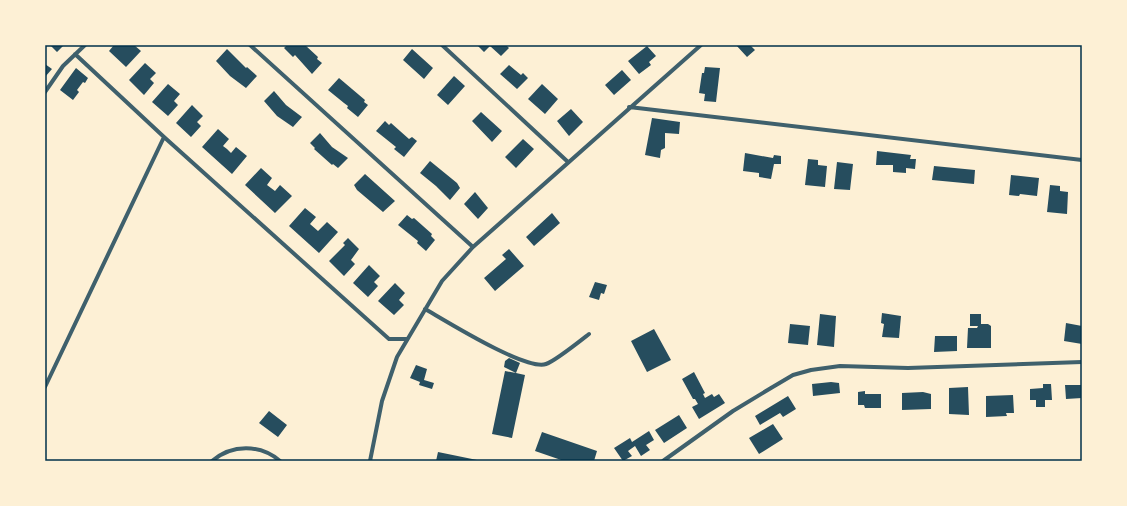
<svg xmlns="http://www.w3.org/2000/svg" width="1127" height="506" viewBox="0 0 1127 506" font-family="Figtree,sans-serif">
  <rect width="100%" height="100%" fill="#fdf0d5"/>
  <path fill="#264d5e" d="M50,45H64L57,52Z
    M114,45H134L141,51L126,67L109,51Z
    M287,45H305L318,57L317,59L322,63L312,74L295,55L293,57L284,48Z
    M477,45H506L509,48L501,56L490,46L484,52Z
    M736,45H750L755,50L747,57Z
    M647,46L656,56L649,62L651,65L639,74L628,61Z
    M227,49L246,68L247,67L257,76L246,88L230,76L216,61Z
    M412,49L433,68L424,79L403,60Z
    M145,63L156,73L150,79L154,83L144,95L129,80Z
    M45,64L52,69L45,77Z
    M509,65L521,75L523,73L528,78L517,89L500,74Z
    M705,67L720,68L716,102L704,101L705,94L699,93L702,73H704Z
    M76,68L88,78L85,83L83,82L77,90L79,92L73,100L60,90Z
    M622,70L631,80L614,95L605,85Z
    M454,76L465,86L448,105L437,95Z
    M339,78L365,100L364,102L368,105L358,117L347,108L348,106L344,103L328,90Z
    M168,84L180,94L174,101L178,105L168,116L152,102Z
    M542,84L558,99L545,114L528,99Z
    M274,91L286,105L302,117L293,127L277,116L264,101Z
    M192,105L203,116L197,122L201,126L191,137L176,123Z
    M571,109L583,122L569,136L557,121Z
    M481,112L502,131L492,142L472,121Z
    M652,118L680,122L679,134L665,133V148L661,150L660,158L645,155Z
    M385,121L389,125L391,123L409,139L412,137L417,141L404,157L394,149L396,147L376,131Z
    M218,129L229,139L223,146L227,149L231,153L236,147L247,156L232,174L202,147Z
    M320,133L332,147L348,158L338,168L333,164L332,165L314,149L315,148L310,143Z
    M523,139L534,149L516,168L505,157Z
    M877,151L911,155L910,159H916L915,169L906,168V173L893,172V165H876Z
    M745,153L773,158L774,155L781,156V164H774L771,179L759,177V173L743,171Z
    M808,159L818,160V165L827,166L825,187L805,185Z
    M430,161L457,183L460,188L450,200L436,186L420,173Z
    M837,162L853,164L850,190L834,189Z
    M934,166L975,170L974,184L932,180Z
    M261,168L272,178L267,185L275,191L280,185L292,196L275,213L245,185Z
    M365,174L395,201L383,212L357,190L354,185Z
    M1011,175L1039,178L1037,196L1020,194L1019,196L1009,195Z
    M1050,185L1060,186V191L1068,192L1067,214L1047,212Z
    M475,192L488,208L478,219L464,204Z
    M305,208L316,217L310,224L318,231L327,222L338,232L319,253L289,226Z
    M552,213L560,223L534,246L526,237Z
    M407,215L412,219L414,218L432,234L431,236L435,240L426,251L417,243L418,241L398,225Z
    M348,238L359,249L351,260L355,264L344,276L329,261L345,245L343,243Z
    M509,249L524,266L495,291L484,278L506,259L502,255Z
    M369,265L380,276L374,282L378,286L368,297L353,283Z
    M595,282L607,285L604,294L601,293L599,300L589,297Z
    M395,283L405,293L399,300L404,305L394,315L378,301Z
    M882,313L901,316L899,338L882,337L884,324L881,323Z
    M820,314L836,316L834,347L817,345Z
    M970,314H981V324H988L991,326V348H967L968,328H977L978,326H970Z
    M1066,323L1082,326V344L1064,341Z
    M790,324L810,326L808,345L788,343Z
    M654,329L671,360L647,372L631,341Z
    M935,336H957V351L934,352Z
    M509,358L520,363L516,373L525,375L512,438L492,434L505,371L516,373L504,367L505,361Z
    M416,365L427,369L424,380L434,383L432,389L419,385L420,382L410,378Z
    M694,372L705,393L703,394L705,398L712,394L714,397L719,394L725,403L699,419L692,407L698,404L695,399H693L682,379Z
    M831,382L839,383L840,393L813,396L812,384Z
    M1043,384H1051L1052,400H1045V407H1036V400H1030V389L1043,388Z
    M1065,385H1082V398L1066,399Z
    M968,387L969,415L949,414V388Z
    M865,391V394H881V408H865L864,405H858V392Z
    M923,392L931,394V409L902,410V393Z
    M1013,395L1014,413H1006L1007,416L986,417V396Z
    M788,396L796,409L783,417L780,413L760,425L755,416Z
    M269,411L287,425L278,437L259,423Z
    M679,415L687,428L664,443L655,430Z
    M773,424L783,439L759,454L749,438Z
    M649,431L654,440L646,445L650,450L641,456L635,446L628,451L632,456L623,461L614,448L630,438L632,442Z
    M542,432L597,451L594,461H564L535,451Z
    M438,452L477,460V461H436Z"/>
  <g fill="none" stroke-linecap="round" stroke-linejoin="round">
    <path stroke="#3f606c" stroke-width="4" d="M250,45L473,247
      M442,45L568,162
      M75,54L164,137L389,339H407
      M45,92L63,66L85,45
      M629,107L1082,160
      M425,309C446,321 526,371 546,364C555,361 580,341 589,334
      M45,387L164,137
      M212,461C232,444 260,444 280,461
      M370,461L382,401L397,357L442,281L473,247L701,45
      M663,461L733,411L771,388L793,375L811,370L840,366L908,368L1082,362"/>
  </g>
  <rect width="1127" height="506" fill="none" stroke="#fdf0d5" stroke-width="92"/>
  <rect x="46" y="46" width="1035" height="414" fill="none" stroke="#003049" stroke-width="1.5"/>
</svg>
